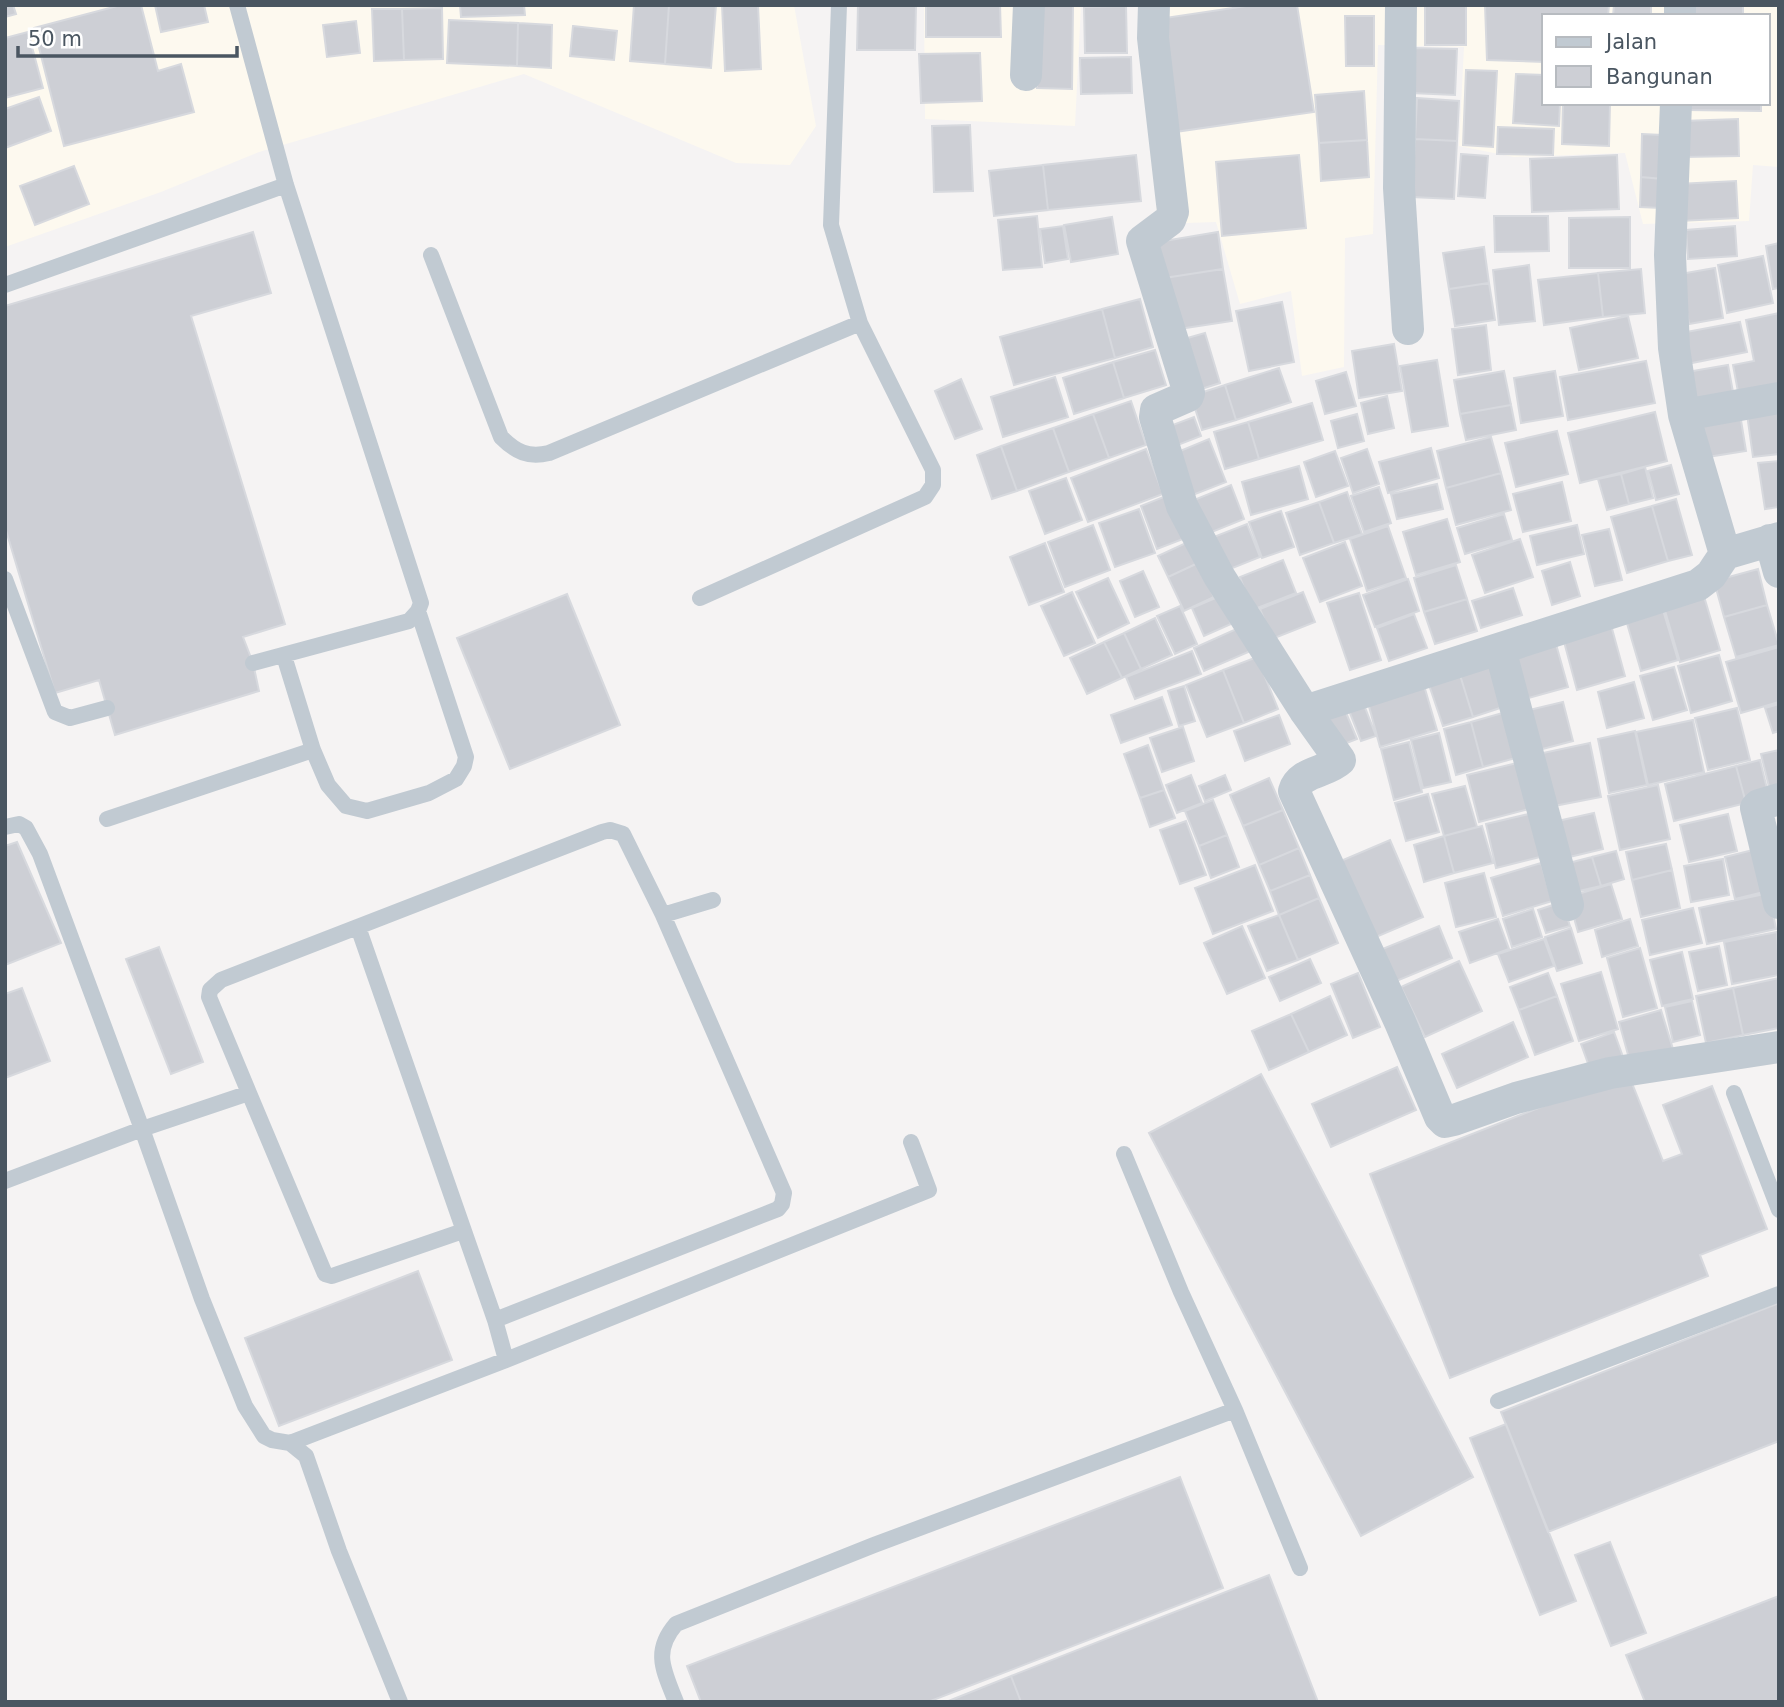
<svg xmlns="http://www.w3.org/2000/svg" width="1784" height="1707" viewBox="0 0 1784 1707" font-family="'DejaVu Sans',sans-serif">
  <rect width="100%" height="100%" fill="#f5f3f3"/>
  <path fill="#fdf9ef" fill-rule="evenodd" d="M5,5H794L816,126L790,165L736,163L524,74L259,152L161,192L5,247Z
    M924,5H1081L1075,126L925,119Z
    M1147,5H1779V167L1753,165L1749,221L1643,224L1625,153L1514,157L1459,146L1464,47L1378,45L1373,234L1345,238L1344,367L1302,376L1291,291L1240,304L1216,222L1157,224ZM1544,16H1768V103H1544Z"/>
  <path fill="#cdcfd5" stroke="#d7d9de" stroke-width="2" d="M5,5H13L16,14L5,17Z
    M121,5H141L158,71L181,64L194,112L64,146L34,28Z
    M155,5H204L208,22L161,32Z
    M460,5H524L525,15L461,17Z
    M634,5H669L665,64L630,61Z
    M669,5H716L711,68L665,64Z
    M722,5H758L761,69L725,71Z
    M858,5H916L915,50H857Z
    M926,5H1000L1001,37H926Z
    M1038,5H1073L1072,89L1037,88Z
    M1253,5H1297L1314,112L1175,132L1158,19Z
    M1425,5H1466V45H1425Z
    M1485,5H1609L1608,16H1544V62L1487,60Z
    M1614,5H1651V16H1613Z
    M1691,5H1743V16H1691Z
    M1126,6L1127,53H1085L1084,7Z
    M442,8L443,59L404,60L402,9Z
    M372,9H402L404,60L374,61Z
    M1345,16H1374V66H1346Z
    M449,20L518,23L517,66L447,63Z
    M356,21L360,53L327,57L323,25Z
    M518,23L552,25L551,68L517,66Z
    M573,26L617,31L614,60L570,56Z
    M28,32L43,88L5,98V38Z
    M1412,48L1457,49L1455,95L1411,93Z
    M980,53L982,101L921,103L919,54Z
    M1131,57L1132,93L1081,94L1080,58Z
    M1466,70L1497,71L1493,147L1463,145Z
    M1516,74L1544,75V103H1560L1559,126L1513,123Z
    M1364,91L1367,140L1319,143L1315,95Z
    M39,97L51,131L5,148V109Z
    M1417,98L1459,101L1457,141L1415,139Z
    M1563,103H1610L1609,146L1562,144Z
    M1688,103H1761V111L1688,110Z
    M1738,119L1739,156L1683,157L1682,121Z
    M970,125L973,191L934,192L932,126Z
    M1498,127L1554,129L1553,155L1497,154Z
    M1642,134L1662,135V179L1641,177Z
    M1415,139L1457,141L1454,199L1412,197Z
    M1367,140L1369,177L1321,181L1319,143Z
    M1461,154L1488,156L1485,198L1458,196Z
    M1136,155L1141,201L1048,210L1043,165Z
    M1299,155L1306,228L1222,236L1216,162Z
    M1617,155L1619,209L1532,212L1530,159Z
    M1043,165L1048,210L994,216L989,171Z
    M74,166L89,204L35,225L20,186Z
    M1641,177L1662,179L1661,208L1640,207Z
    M1736,181L1738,218L1680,221L1678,184Z
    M1037,216L1042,267L1003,270L998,220Z
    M1494,216H1548L1549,251L1495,252Z
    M1112,217L1118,254L1071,262L1064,225Z
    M1630,217V268H1569V218Z
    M1063,226L1068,259L1045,263L1040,229Z
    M1735,226L1737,256L1688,259L1686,230Z
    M253,232L271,293L191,316L285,624L243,637L253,663L259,691L115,735L99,680L55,693L5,527V306Z
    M1218,232L1223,269L1164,278L1158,242Z
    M1779,243V288L1773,289L1766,246Z
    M1484,247L1489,283L1449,289L1443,253Z
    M1763,256L1773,303L1727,313L1718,265Z
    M1529,265L1535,321L1499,325L1493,270Z
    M1715,268L1723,318L1689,324L1680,274Z
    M1223,269L1232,321L1172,330L1164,278Z
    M1641,269L1645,313L1603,317L1598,273Z
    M1598,273L1603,317L1544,325L1538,280Z
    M1489,283L1495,320L1455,326L1449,289Z
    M1140,299L1153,347L1115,358L1102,309Z
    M1282,302L1294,362L1249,371L1236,311Z
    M1102,309L1115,358L1014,385L1000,337Z
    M1779,313V389L1739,397L1733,365L1754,361L1746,320Z
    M1628,316L1638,358L1579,370L1570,328Z
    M1740,322L1747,352L1687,364L1681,333Z
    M1486,325L1491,370L1458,375L1452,329Z
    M1205,333L1220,383L1192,392L1177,341Z
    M1394,344L1402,391L1359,398L1352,351Z
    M1155,350L1166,385L1124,398L1113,362Z
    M1437,360L1448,426L1412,432L1400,366Z
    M1646,361L1655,403L1568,420L1560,377Z
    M1113,362L1124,398L1074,414L1063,378Z
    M1728,365L1735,403L1687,410L1681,373Z
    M1279,368L1291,402L1236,420L1225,385Z
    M1504,371L1511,405L1460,414L1454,380Z
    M1555,371L1563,416L1521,423L1514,378Z
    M1346,372L1356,406L1325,414L1316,381Z
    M1055,377L1068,417L1003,437L991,397Z
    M961,379L982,429L955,439L935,391Z
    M1225,385L1236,420L1202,430L1191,396Z
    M1387,396L1394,428L1368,434L1361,403Z
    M1131,401L1146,445L1109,458L1093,414Z
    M1312,403L1323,440L1259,459L1248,422Z
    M1511,405L1516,430L1466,440L1460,414Z
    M1779,409V454L1753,457L1747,414Z
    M1655,412L1667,461L1580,483L1568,433Z
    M1093,414L1109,458L1069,472L1053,428Z
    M1357,414L1364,441L1338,448L1331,421Z
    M1740,414L1746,451L1701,458L1695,422Z
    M1194,417L1201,436L1170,448L1162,429Z
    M1248,422L1259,459L1225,469L1214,432Z
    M1053,428L1069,472L1017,491L1001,446Z
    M1557,431L1568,474L1516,487L1505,443Z
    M1491,437L1501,473L1446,488L1437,451Z
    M1209,439L1226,482L1185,498L1168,456Z
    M1001,446L1017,491L992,499L977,455Z
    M1431,448L1439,478L1388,493L1379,462Z
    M1146,449L1163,494L1088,522L1071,478Z
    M1367,449L1379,484L1353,493L1341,458Z
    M1335,451L1348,486L1316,497L1304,462Z
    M1779,461V507L1765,509L1758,463Z
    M1671,465L1679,494L1656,500L1648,471Z
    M1299,466L1308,499L1251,515L1242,482Z
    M1645,467L1653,498L1629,504L1621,474Z
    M1501,473L1511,510L1456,525L1446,488Z
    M1621,474L1629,504L1607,510L1598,479Z
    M1066,478L1082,520L1045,534L1029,491Z
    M1562,482L1571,521L1523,532L1513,494Z
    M1437,484L1443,509L1397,519L1391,494Z
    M1231,485L1244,519L1202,536L1189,502Z
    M1379,487L1391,523L1364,532L1351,496Z
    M1347,492L1362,534L1334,543L1319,502Z
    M1166,496L1183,539L1157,549L1141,506Z
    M1676,499L1692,555L1668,561L1652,506Z
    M1319,502L1334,543L1300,555L1286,513Z
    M1652,506L1668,561L1627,573L1611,517Z
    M1139,509L1155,553L1115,567L1099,523Z
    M1281,511L1294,547L1262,558L1249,522Z
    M1504,514L1512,540L1465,554L1457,528Z
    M1447,519L1460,562L1416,575L1403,532Z
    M1247,524L1260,557L1220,573L1206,540Z
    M1093,525L1110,570L1065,587L1048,542Z
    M1577,525L1584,554L1537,565L1530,536Z
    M1388,526L1406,578L1367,591L1350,539Z
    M1609,529L1622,580L1595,586L1582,535Z
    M1520,539L1533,577L1485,593L1472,555Z
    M1188,542L1198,563L1168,577L1158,556Z
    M1345,542L1362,586L1320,602L1303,558Z
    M1045,543L1064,592L1029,605L1010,557Z
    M1283,560L1296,593L1252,610L1240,577Z
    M1570,562L1580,596L1552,605L1542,571Z
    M1198,563L1214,597L1184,611L1168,577Z
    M1456,565L1467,599L1424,612L1414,578Z
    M1758,569L1767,605L1724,617L1714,581Z
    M1143,571L1159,607L1135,617L1120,581Z
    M1108,578L1129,623L1098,638L1076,592Z
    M1408,579L1419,611L1375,627L1363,595Z
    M1513,588L1522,615L1481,628L1472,601Z
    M1072,592L1095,643L1064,656L1041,606Z
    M1303,592L1315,622L1272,639L1260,609Z
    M1359,593L1381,660L1350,670L1327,603Z
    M1703,593L1720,650L1680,662L1663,604Z
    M567,594L620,725L510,769L457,638Z
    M1220,596L1231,624L1204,636L1192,608Z
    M1467,599L1477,631L1435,644L1424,612Z
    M1767,605L1779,645L1736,657L1724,617Z
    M1180,606L1197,644L1175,654L1157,616Z
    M1663,610L1678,660L1641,671L1626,620Z
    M1414,614L1427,648L1389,661L1377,628Z
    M1155,618L1172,655L1141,669L1124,633Z
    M1611,625L1625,676L1577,690L1563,638Z
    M1243,626L1253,650L1204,671L1194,648Z
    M1124,633L1141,669L1122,678L1104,642Z
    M1554,637L1568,687L1521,700L1508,649Z
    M1104,642L1122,678L1087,694L1070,658Z
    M1779,647V702L1741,713L1726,662Z
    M1192,651L1201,674L1135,699L1126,677Z
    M1719,655L1732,701L1691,713L1678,666Z
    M1257,657L1278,709L1244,723L1223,670Z
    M1490,665L1503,707L1473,717L1460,675Z
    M1674,667L1687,710L1653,720L1640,676Z
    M1223,670L1244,723L1207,737L1186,685Z
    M1460,675L1473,717L1443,726L1429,685Z
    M1423,682L1437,730L1380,747L1367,699Z
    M1634,682L1644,718L1607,728L1598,692Z
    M1184,686L1195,721L1179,726L1168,691Z
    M1162,697L1172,725L1121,743L1111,715Z
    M1361,697L1376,736L1361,741L1346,703Z
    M1563,702L1573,741L1531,752L1521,712Z
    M1342,703L1357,739L1334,748L1319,712Z
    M1779,704V731L1773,733L1765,708Z
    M1737,708L1750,760L1708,770L1695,718Z
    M1506,712L1519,757L1483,767L1471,722Z
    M1279,715L1290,744L1245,761L1234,731Z
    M1693,720L1704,772L1648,785L1636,732Z
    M1471,722L1483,767L1456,775L1444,729Z
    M1183,727L1194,761L1162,772L1150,738Z
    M1635,731L1647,785L1609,793L1598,739Z
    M1439,733L1451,782L1423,788L1411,740Z
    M1409,742L1422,792L1394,800L1381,749Z
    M1590,743L1601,797L1554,806L1543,753Z
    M1148,745L1164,790L1140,798L1124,754Z
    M1779,750V793L1771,795L1761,754Z
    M1760,760L1769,797L1746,803L1736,766Z
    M1517,763L1529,809L1479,822L1467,775Z
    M1736,766L1746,803L1674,821L1665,784Z
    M1191,775L1202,803L1177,813L1166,785Z
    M1225,775L1231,790L1205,801L1199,786Z
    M1269,778L1283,810L1243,826L1230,795Z
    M1658,785L1670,839L1620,850L1608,796Z
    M1465,786L1477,827L1444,836L1432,794Z
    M1164,790L1175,818L1150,827L1140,798Z
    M1428,794L1439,832L1406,841L1395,803Z
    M1213,800L1227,835L1199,846L1185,811Z
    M1283,810L1299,848L1259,865L1243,826Z
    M1533,813L1544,856L1496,868L1486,824Z
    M1594,813L1603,849L1561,859L1553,822Z
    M1728,814L1737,851L1689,862L1680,825Z
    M1186,821L1206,875L1180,884L1160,830Z
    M1482,826L1493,863L1454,873L1444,836Z
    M1227,835L1239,867L1211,878L1199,846Z
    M1444,836L1454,873L1424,882L1414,845Z
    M1390,840L1423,917L1369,940L1336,863Z
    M17,842L61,943L5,965V846Z
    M1666,844L1672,870L1632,880L1626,852Z
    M1299,848L1310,875L1270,891L1259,865Z
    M1753,850L1764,892L1735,899L1725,857Z
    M1616,851L1624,879L1601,886L1592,857Z
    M1592,857L1601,886L1570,893L1561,865Z
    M1723,859L1729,895L1691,902L1684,866Z
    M1541,863L1552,901L1503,916L1491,878Z
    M1255,865L1273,911L1213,934L1195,888Z
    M1672,870L1680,908L1641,917L1632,880Z
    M1484,873L1496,917L1456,927L1445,883Z
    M1310,875L1319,898L1279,915L1270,891Z
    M1611,884L1622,919L1578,932L1568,897Z
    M1769,893L1776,929L1707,944L1699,908Z
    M1319,898L1338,943L1298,960L1279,915Z
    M1562,902L1570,926L1546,933L1538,910Z
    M1693,908L1702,943L1650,955L1642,920Z
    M1533,909L1542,937L1512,947L1503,919Z
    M1279,915L1298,960L1267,971L1248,926Z
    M1498,919L1509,949L1470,963L1459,932Z
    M1630,919L1638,946L1602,957L1595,930Z
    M1242,926L1265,978L1227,994L1204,943Z
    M1439,926L1452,958L1394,982L1380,950Z
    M1571,928L1582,963L1557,971L1545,937Z
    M1777,932L1779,975L1732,984L1724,942Z
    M1544,939L1554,966L1509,982L1498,954Z
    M1719,946L1727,985L1698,991L1689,952Z
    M159,947L203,1062L171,1074L126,959Z
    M1640,948L1657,1008L1623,1017L1607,958Z
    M1682,952L1693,999L1662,1006L1650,960Z
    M1310,959L1321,983L1280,1001L1269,977Z
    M1459,961L1482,1011L1425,1037L1401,987Z
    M1601,972L1618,1029L1579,1041L1561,984Z
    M1358,973L1380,1027L1353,1038L1331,984Z
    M1548,973L1557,996L1519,1010L1510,987Z
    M1779,978V1028L1743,1035L1733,988Z
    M22,988L50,1061L5,1078V994Z
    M1733,988L1743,1035L1706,1043L1696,996Z
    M1330,996L1347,1035L1309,1052L1291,1014Z
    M1557,996L1573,1041L1535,1055L1519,1010Z
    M1692,1001L1700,1035L1673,1042L1665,1007Z
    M1661,1010L1673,1049L1630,1062L1619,1022Z
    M1291,1014L1309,1052L1269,1070L1252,1031Z
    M1513,1022L1528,1057L1457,1088L1442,1054Z
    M1614,1032L1623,1057L1590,1069L1581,1044Z
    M1397,1067L1416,1110L1331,1147L1312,1104Z
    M1628,1073L1663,1161L1682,1154L1663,1105L1712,1086L1767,1229L1700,1255L1708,1276L1450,1378L1370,1174Z
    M1261,1074L1473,1477L1361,1536L1149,1133Z
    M418,1271L452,1360L279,1426L245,1338Z
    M1779,1303V1441L1548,1532L1501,1412Z
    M1506,1424L1576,1601L1540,1615L1470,1438Z
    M1180,1477L1223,1588L928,1702H701L687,1666Z
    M1610,1542L1646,1633L1611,1646L1575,1555Z
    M1269,1575L1318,1702H1021L1011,1676Z
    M1779,1596V1702H1645L1626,1655Z
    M1011,1676L1021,1702H946Z"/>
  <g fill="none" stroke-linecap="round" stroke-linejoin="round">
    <path stroke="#c1cad2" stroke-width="16" d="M237,5L286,185L421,603L418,611L409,621L253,663
      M431,255L501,437C516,452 528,458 549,453L860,323
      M5,285L286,185
      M5,579L55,712L70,718L107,708
      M700,598L925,497L933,485V470L860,323L831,225L839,5
      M284,656L313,750L328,785L346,806L367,811L429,793L456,779L464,766L466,757L418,611
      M107,819L313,750
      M5,827L19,824L26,828L40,854L142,1129L5,1181
      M663,915L713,900
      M358,927L495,1320L506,1360
      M249,1093L325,1274L332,1276L463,1231
      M1734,1093L1779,1210
      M1124,1154L1181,1292L1235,1410
      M1498,1401L1779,1294
      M290,1443L506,1360L929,1190L911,1142
      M400,1702L339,1551L306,1456L290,1443L272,1440L264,1436L245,1406L202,1299L142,1129L249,1093L209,997L210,990L221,980L602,832L610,830L623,834L663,915L784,1193L782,1204L778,1209L495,1320
      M676,1702C664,1671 652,1652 676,1624L874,1545L1235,1410L1300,1568"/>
    <path stroke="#c1cad2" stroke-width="32" d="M1154,5L1153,38L1173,212L1170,220L1142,241L1189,393L1188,396L1156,410L1155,417L1182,506L1219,576L1305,711L1340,760C1326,773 1300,771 1294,791L1400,1022L1440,1117L1445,1122L1454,1120L1516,1098L1610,1073L1779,1047
      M1401,5L1399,188L1408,329
      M1680,16V5
      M1026,75L1029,5
      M1684,415L1779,398
      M1770,540L1779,572
      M1725,554L1779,538
      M1500,649L1568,905
      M1305,711L1698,585L1711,575L1725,554L1684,415L1674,348L1670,255L1676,103
      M1779,799L1759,805L1756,808L1779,903"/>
  </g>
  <rect width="1784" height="1707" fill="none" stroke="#4a5661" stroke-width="14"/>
  <rect x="1542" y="14" width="228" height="91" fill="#ffffff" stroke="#b7bbc0" stroke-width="2"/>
  <rect x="1556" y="37" width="35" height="10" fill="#c1cad2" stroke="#b7bbc0" stroke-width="2"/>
  <text x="1606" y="49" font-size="21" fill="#4a5661">Jalan</text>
  <rect x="1556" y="66" width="35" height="21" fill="#cdcfd5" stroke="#b7bbc0" stroke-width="2"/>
  <text x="1606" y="84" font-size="21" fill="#4a5661">Bangunan</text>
  <path d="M18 46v10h219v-10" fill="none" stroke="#4a5661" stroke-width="3.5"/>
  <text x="28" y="46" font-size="21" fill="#4a5661" stroke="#ffffff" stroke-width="5" paint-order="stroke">50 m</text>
</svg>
